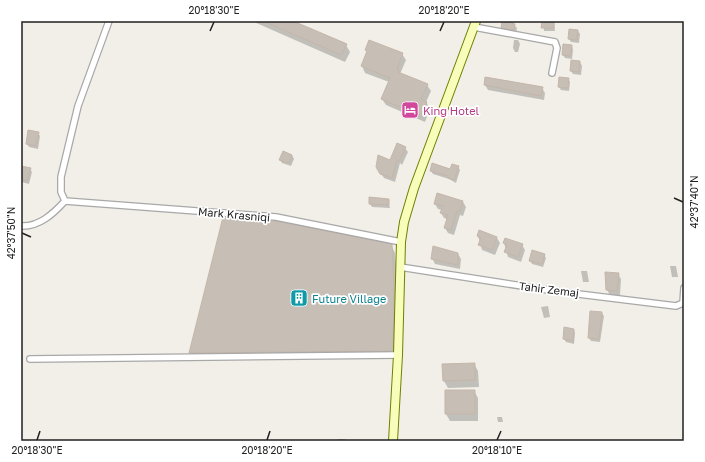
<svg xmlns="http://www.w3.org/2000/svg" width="705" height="462" viewBox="0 0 705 462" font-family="'Golos Text',sans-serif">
  <rect width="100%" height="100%" fill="#f2efe8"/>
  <path fill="#0003" d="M252,21H290L346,45L350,52L345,62Z
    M503,21H513V24L517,28L516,33L504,31L502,27Z
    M543,21H554L555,31H544Z
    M570,30L578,31L580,34L579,43L571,42L569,39Z
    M514,40H518L520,44L518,52H515L513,48Z
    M572,46L573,50L572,59L565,58L563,55Z
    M366,50L402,54L406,60L400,74L427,85L431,91L426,102L430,109L425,122L386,105L382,99L389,82L365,73L362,66L367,52Z
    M580,62L582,66L581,75L573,74L571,71Z
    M568,79L570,82L569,91L561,90L559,87Z
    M485,85L542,88L545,93L544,100L488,90Z
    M38,133L40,136L38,149L29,147L27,144Z
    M405,148L408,152L402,165L400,163L395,182L384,178L377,167L390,161Z
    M292,155L294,159L291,166L282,163L280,160Z
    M21,167L30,169L32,172L29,184L21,182Z
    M458,167L460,170L456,183L449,179L433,174L431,171L451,170Z
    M388,200L390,208L372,207L370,204Z
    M463,202L466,207L463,216L460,215L454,235L448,233L445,228L447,219L444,218L441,213L442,210L438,209L435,204Z
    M478,236L497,238L500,243L495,255L482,250Z
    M504,243L522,245L525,250L521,262L508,257Z
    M391,245L395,253L398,296L396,358L195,360L191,353Z
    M458,254L461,259L460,269L435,264L432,258Z
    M544,255L546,258L543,267L532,264L530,260Z
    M670,266H676L678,277H672Z
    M581,271H587L589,282H583Z
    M618,274L621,279L620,296L610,295L607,290Z
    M548,306L550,317L544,318L541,307Z
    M602,313L604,316L600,342L591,341L589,338Z
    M565,329L574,330L575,333L574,344L566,342L564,339Z
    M474,364L478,371L479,387L448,388L444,381Z
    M474,391L478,398V421H450L446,414Z
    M497,417H502L503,422H498Z
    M337,439H345L346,441H337Z"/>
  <path fill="#c7beb6" stroke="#c5b6a9" d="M263,21H293L347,44L341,55Z
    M502,21H511V23L515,24L514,30L501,28Z
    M542,21H554V28H541Z
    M569,29L578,30L577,40L568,39Z
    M369,40L403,53L397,69L399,70L398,72L428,84L421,99L427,102L421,116L381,99L390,78L361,66L367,51L365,50Z
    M563,44L572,45L571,56L562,55Z
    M571,60L580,61L579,72L570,71Z
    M485,77L543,87L541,96L484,85Z
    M559,77L569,78L568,88L558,87Z
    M28,130L39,132L36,146L26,144Z
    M397,143L406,147L399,161L397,160L392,178L380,174L376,167L378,155L390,160Z
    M283,151L292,155L289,163L279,160Z
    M432,163L450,169L452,164L459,166L454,180L448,178V176L430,171Z
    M21,166L31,168L27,181L21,179Z
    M437,193L463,201L460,211H457L451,230L444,228L448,215L440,213L443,206L434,204Z
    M369,197L389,199V205L369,204Z
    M223,217L275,221L392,244L394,288L393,351L189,353Z
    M479,230L497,237L492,250L478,245L481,238L477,236Z
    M505,238L523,244L518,257L504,252L507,245L503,243Z
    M433,246L458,253V265L431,259Z
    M532,250L545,254L542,264L529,261Z
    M605,272L619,273L617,291L606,290Z
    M590,311L602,312L599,339L588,338Z
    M564,327L574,329L573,341L563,339Z
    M475,363V380L443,381L442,364Z
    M445,390H475V414H445Z"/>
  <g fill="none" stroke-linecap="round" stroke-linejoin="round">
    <defs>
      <path id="street" d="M109,21L78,106L61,177V192L65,201L276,217L401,242
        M474,27L555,42L557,48L552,73
        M21,226C39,227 53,214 65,201
        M400,267L554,291L676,306L683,303L684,288
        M30,359L398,355"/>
      <path id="secondary" d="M393,441L398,355L401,242L404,222L414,188L476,21"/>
    </defs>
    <use href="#street" stroke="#a8a8a8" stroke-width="8"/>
    <use href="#secondary" stroke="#6e8100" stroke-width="10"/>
    <use href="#street" stroke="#fff" stroke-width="5.5"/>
    <use href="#secondary" stroke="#f8feba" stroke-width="8"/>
  </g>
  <path fill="none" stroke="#212121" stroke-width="1.5" d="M210,31L214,22M440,31L444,22M674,198L683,202M22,233L31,237M37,440L40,431M267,440L270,431M497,440L501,431"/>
  <defs>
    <symbol id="hotel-square" viewBox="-11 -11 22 22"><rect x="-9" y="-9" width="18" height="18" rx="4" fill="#d1479c" stroke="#fff"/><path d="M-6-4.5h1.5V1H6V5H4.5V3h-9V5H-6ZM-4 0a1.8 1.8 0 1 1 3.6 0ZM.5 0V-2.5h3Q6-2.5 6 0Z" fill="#fff"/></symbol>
    <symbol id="building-square" viewBox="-11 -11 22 22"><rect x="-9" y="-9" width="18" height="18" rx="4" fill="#0f9aa8" stroke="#fff"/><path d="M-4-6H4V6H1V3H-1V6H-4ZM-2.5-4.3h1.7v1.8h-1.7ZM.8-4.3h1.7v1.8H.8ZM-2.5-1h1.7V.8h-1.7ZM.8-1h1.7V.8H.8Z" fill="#fff"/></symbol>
  </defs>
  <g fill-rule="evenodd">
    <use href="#hotel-square" x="400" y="100" width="20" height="20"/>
    <use href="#building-square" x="289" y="288" width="20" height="20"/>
  </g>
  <g text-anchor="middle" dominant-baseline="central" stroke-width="3.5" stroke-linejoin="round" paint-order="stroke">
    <g font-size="11" fill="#b23c85" stroke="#fff" text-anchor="start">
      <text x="423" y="110">King Hotel</text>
    </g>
    <g font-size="11" fill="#212121" stroke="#fff">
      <text transform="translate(234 214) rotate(5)">Mark Krasniqi</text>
      <text transform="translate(549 289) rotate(7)">Tahir Zemaj</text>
    </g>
    <g font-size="11" fill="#0d838f" stroke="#fff" text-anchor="start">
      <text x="312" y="298">Future Village</text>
    </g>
  </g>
  <rect width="705" height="462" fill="none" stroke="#ffffff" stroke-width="44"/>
  <rect x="22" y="22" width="661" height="418" fill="none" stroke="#212121" stroke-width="1.5"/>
  <g font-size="10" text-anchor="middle" fill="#212121">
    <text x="214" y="14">20°18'30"E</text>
    <text x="444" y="14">20°18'20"E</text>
    <text transform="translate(694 202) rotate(-90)" y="4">42°37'40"N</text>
    <text transform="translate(11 233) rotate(-90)" y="4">42°37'50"N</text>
    <text x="37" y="454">20°18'30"E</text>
    <text x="267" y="454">20°18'20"E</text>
    <text x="497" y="454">20°18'10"E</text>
  </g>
</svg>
